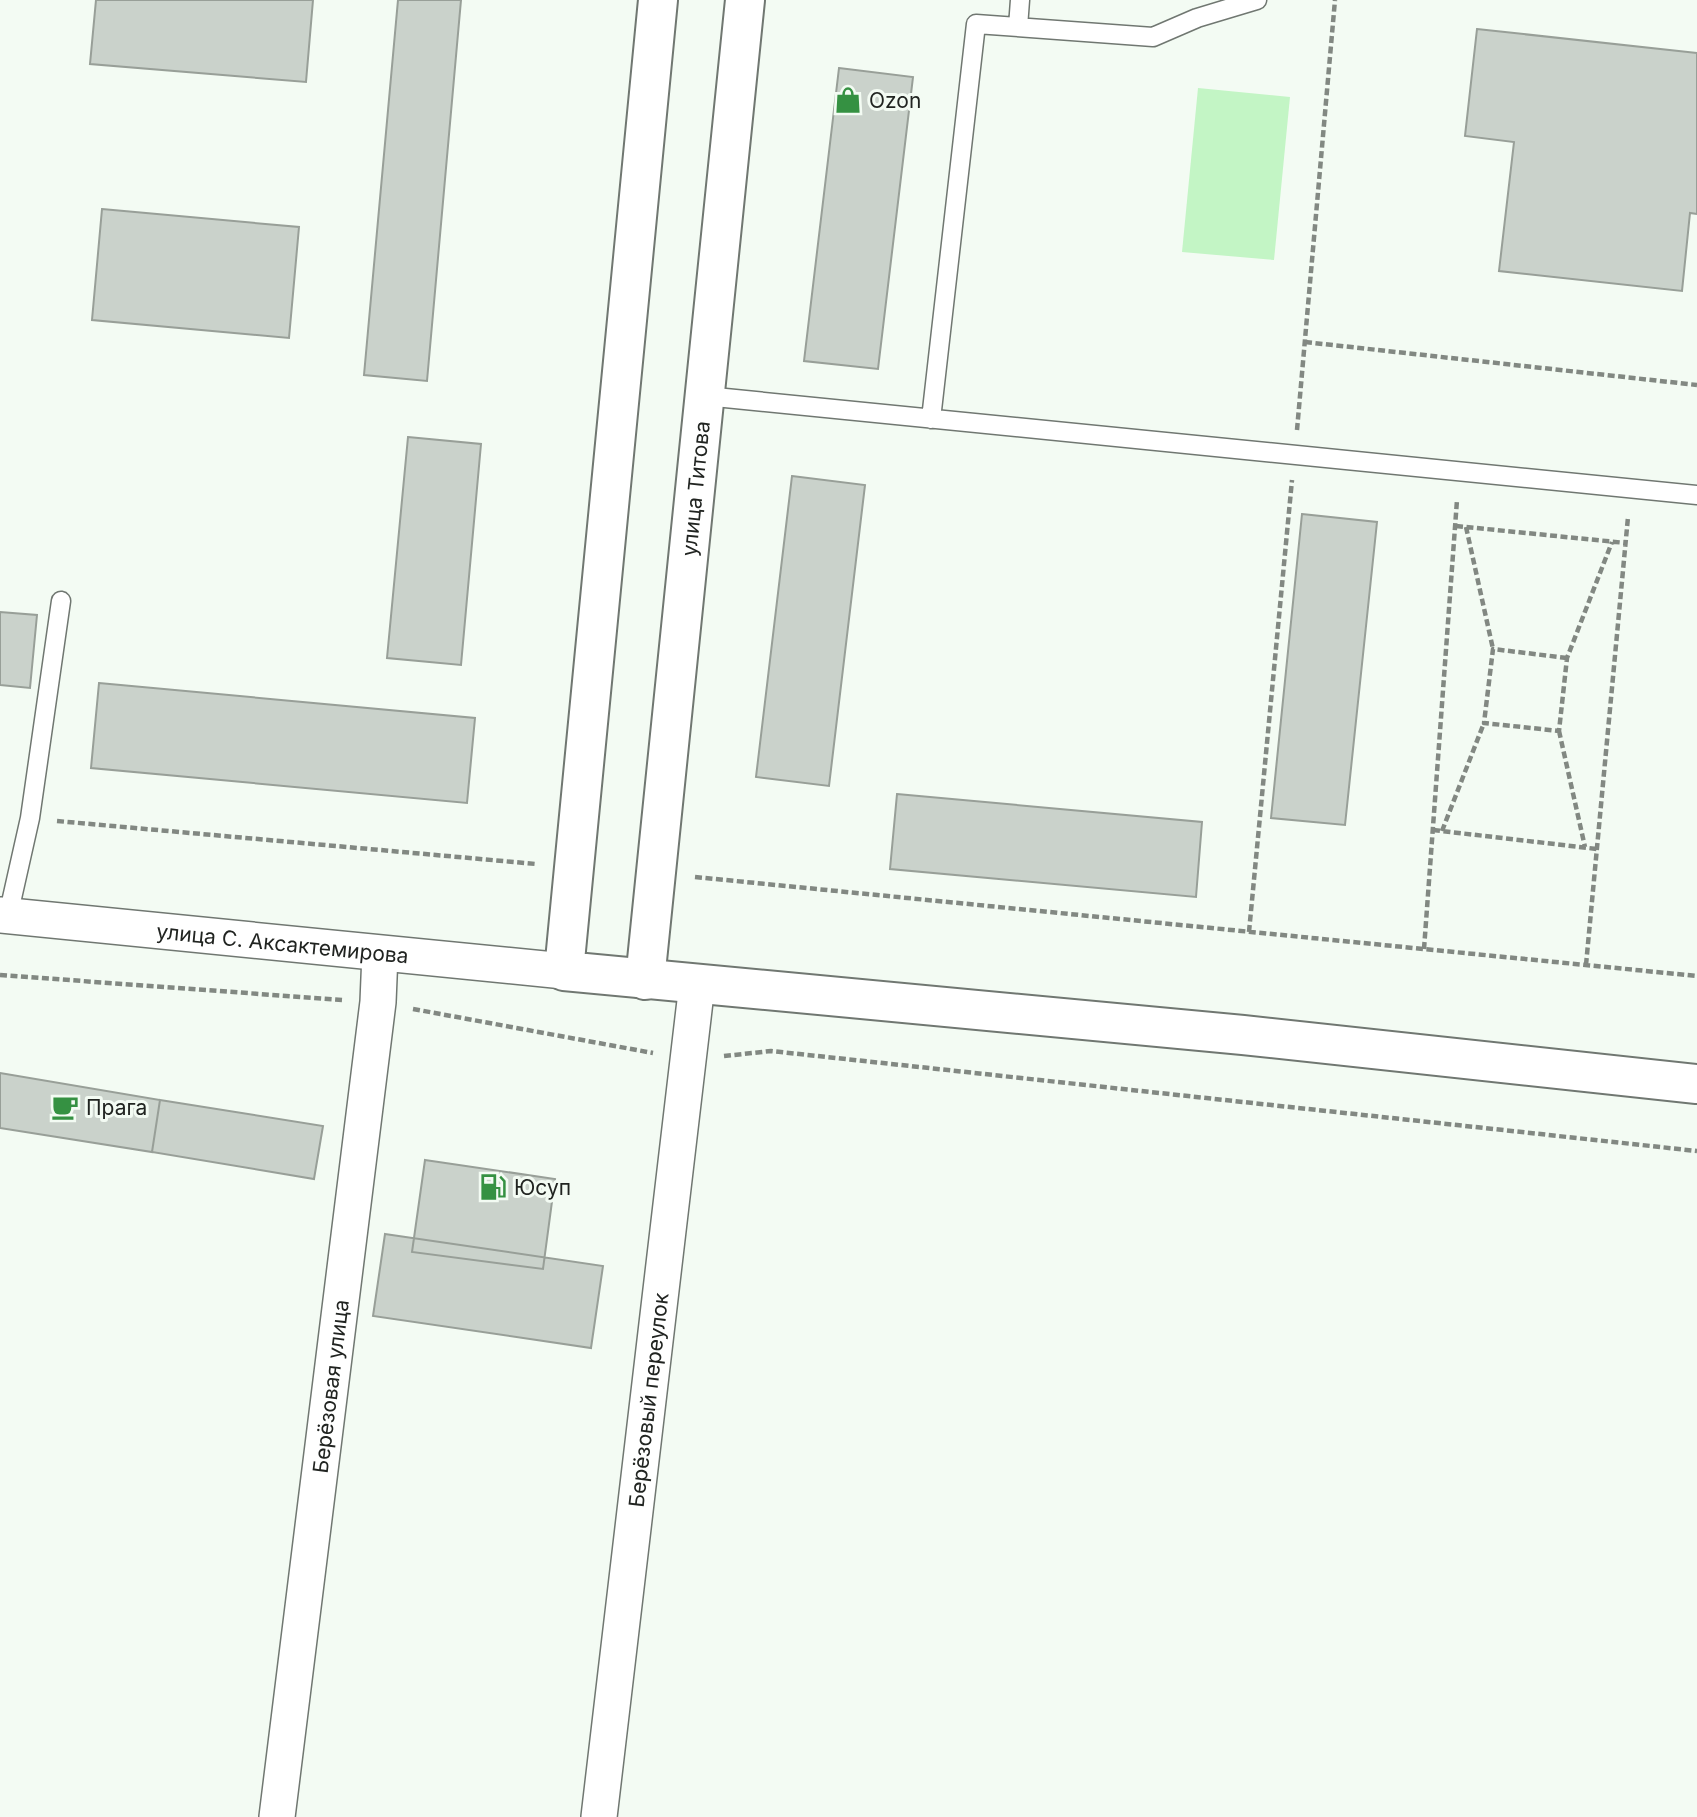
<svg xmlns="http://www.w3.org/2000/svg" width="1697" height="1817" viewBox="0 0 1697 1817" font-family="Inter,sans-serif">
  <rect width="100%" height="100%" fill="#f3fbf3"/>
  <path fill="#c3f5c5" d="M1198,88L1290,97L1274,260L1182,252Z"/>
  <path fill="#cad2cb" stroke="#989f98" stroke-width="2" d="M96,0H313L306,82L90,64Z
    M398,0H461L427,381L364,375Z
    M1477,29L1697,53V214L1690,213L1682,291L1499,271L1514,142L1465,136Z
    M839,68L913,77L878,369L804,361Z
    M102,209L299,227L289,338L92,320Z
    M408,437L481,444L461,665L387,658Z
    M792,476L865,485L829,786L756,777Z
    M1302,514L1377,522L1345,825L1271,818Z
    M0,612L37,615L30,688L0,685Z
    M99,683L475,718L467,803L91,768Z
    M897,794L1202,822L1196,897L890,869Z
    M0,1073L160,1100L152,1152L0,1128Z
    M160,1100L323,1126L314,1179L152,1152Z
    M425,1160L555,1179L543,1269L412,1252Z
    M385,1234L603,1266L591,1348L373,1316Z"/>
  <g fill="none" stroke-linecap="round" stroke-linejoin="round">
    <defs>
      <path id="service" d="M1018,27L1020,0
        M705,396L1697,495
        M931,419L976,24L1153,37L1197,18L1257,0
        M8,916L30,818L61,601"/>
      <g id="minor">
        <path id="s1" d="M0,915L564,971"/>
        <path id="s2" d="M277,1817L378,1002L380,954"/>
        <path id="s3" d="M599,1817L697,984"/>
      </g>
      <g id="tertiary">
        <path d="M658,0L564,971L1243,1035L1697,1084"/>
        <path id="s4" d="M645,980L745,0"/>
      </g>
    </defs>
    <use href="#service" stroke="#707771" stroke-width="21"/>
    <use href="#minor" stroke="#707771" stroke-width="38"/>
    <use href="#tertiary" stroke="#707771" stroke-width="42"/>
    <path stroke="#828882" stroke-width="4.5" stroke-dasharray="7 3.5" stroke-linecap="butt" d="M1305,342L1697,385
      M1297,430L1335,0
      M1456,526L1626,543
      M1466,527L1493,649
      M1567,658L1493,649L1484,723L1559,731L1567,658L1612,542
      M1559,731L1585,847
      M57,821L536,864
      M1433,830L1597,849
      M1442,831L1484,723
      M695,877L1697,976
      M1249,932L1292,480
      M1424,949L1457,500
      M1586,965L1628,517
      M0,975L342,1000
      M413,1009L653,1053
      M724,1056L771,1051L1697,1151"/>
    <use href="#service" stroke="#fff" stroke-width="18"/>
    <use href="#minor" stroke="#fff" stroke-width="35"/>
    <use href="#tertiary" stroke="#fff" stroke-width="38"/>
  </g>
  <defs>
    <symbol id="shop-bare" viewBox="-9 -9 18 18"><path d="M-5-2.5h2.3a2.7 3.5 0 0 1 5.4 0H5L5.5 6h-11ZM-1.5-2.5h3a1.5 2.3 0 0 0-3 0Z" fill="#359142" stroke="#f3fbf3" stroke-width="2.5" paint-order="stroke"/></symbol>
    <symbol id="cafe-bare" viewBox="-9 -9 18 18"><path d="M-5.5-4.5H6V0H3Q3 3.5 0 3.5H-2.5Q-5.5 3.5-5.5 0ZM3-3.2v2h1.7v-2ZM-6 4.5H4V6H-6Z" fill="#359142" stroke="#f3fbf3" stroke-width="2.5" paint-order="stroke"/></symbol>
    <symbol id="fuel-bare" viewBox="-9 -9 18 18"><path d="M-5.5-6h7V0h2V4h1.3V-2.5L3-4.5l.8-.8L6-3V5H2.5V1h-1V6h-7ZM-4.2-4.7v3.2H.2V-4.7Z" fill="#359142" stroke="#f3fbf3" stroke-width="2.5" paint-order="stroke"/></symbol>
  </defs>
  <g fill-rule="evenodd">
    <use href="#shop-bare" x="829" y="81" width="38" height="38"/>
    <use href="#cafe-bare" x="46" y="1088" width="38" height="38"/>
    <use href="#fuel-bare" x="474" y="1168" width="38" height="38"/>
  </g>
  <g text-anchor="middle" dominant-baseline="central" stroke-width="6" stroke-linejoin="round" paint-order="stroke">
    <g font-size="21" fill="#212421" stroke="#f3fbf3" text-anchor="start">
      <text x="869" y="100">Ozon</text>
      <text x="86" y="1107">Прага</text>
      <text x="514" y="1187">Юсуп</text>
    </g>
    <g font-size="21" fill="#212421" stroke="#f3fbf3">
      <text stroke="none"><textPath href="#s4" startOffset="494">улица Титова</textPath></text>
      <text stroke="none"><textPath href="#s1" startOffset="284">улица С. Аксактемирова</textPath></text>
      <text stroke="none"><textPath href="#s2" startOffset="434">Берёзовая улица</textPath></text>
      <text stroke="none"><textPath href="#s3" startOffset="420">Берёзовый переулок</textPath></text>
    </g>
  </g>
</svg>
